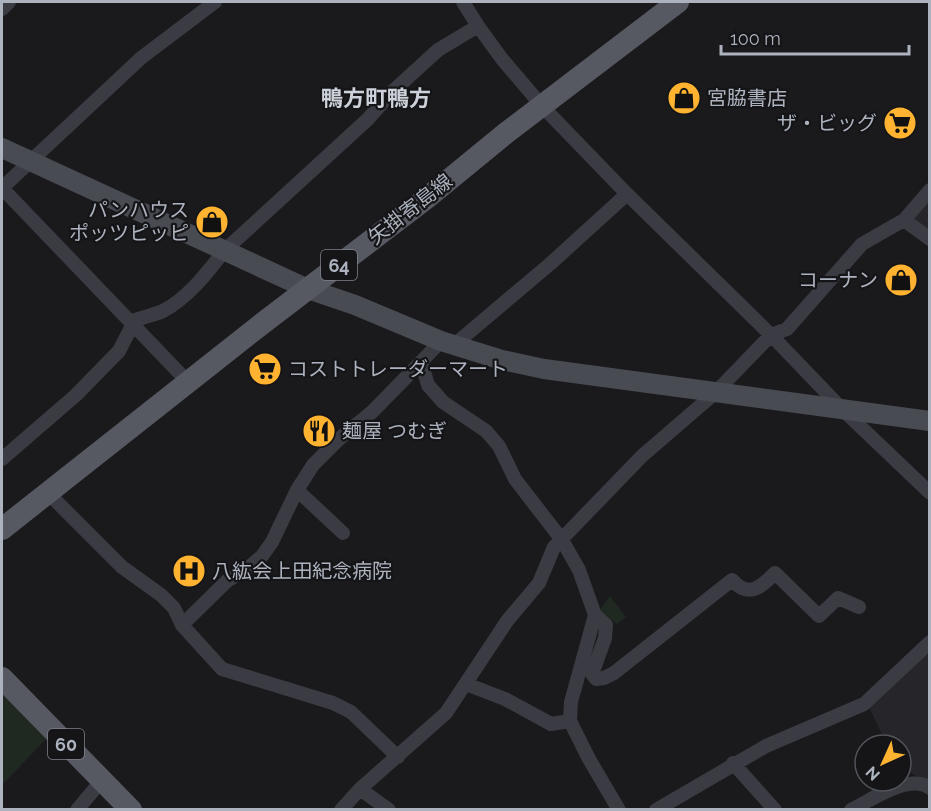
<svg xmlns="http://www.w3.org/2000/svg" width="931" height="811" viewBox="0 0 931 811" font-family="Raleway,'Noto Sans JP',sans-serif">
  <rect width="100%" height="100%" fill="#1a1a1d"/>
  <path fill="#26262a" d="M929,198V235L916,225L915,215Z
    M929,647V786L924,780L901,768V745H887L869,707Z"/>
  <path fill="#1f2921" d="M610,596L626,617L617,624L599,611Z
    M2,686L50,735L2,785Z"/>
  <g fill="none" stroke-linecap="round" stroke-linejoin="round">
    <path stroke="#3b3c43" stroke-width="14" d="M463,2L478,26L502,59L542,106L627,194L771,335L844,411L930,493
      M2,9L9,2
      M2,188L141,58L215,2
      M2,188L188,382
      M904,220L930,239
      M441,341L421,362L428,385L443,402L486,431L499,446L515,479L562,540L579,570L595,615L571,702L570,721L589,759L619,810
      M454,345L550,264L627,194
      M2,459L76,395L119,351L135,320C144,317 154,315 163,311C188,298 207,273 224,251L368,119L392,92L438,50L478,26
      M297,490L343,533
      M48,493L122,567L161,595L174,608L182,625L222,669L333,703L351,712L398,757
      M595,615L606,625L605,638L592,674L596,679L604,678L614,673L732,580C749,599 761,587 775,573L819,616L838,598L859,607
      M182,625L227,581L248,568L262,556L272,542L297,490L313,465L339,439L372,412L421,362
      M466,684L505,699L551,724L570,721
      M733,763L775,810
      M360,789L389,810
      M77,810L102,780
      M341,810L360,789L446,713L507,621L539,583L554,547L642,456L715,393L771,335L787,329L862,244L904,220L930,190
      M656,810L766,746L864,704L930,642
      M851,810C871,800 909,773 930,788"/>
    <path stroke="#494b53" stroke-width="20" d="M2,148L308,289L355,305L441,341L502,360L544,369L930,421"/>
    <path stroke="#575962" stroke-width="22" d="M2,529L263,323L428,197L506,133L678,2
      M2,678L131,810"/>
  </g>
  <defs>
    <symbol id="shop-disc" viewBox="-11 -11 22 22"><circle r="9.5" fill="#ffb330" stroke="#151518"/><path d="M-5-2.5h2.3a2.7 3.5 0 0 1 5.4 0H5L5.5 6h-11ZM-1.5-2.5h3a1.5 2.3 0 0 0-3 0Z" fill="#111"/></symbol>
    <symbol id="supermarket-disc" viewBox="-11 -11 22 22"><circle r="9.5" fill="#ffb330" stroke="#151518"/><path d="M-6-5.5h2.5l.6 2H6L4.5 2H-2.5L-4.4-4H-6ZM-1.5 3.2a1.3 1.3 0 1 0 .1 0ZM3 3.2a1.3 1.3 0 1 0 .1 0Z" fill="#111"/></symbol>
    <symbol id="restaurant-disc" viewBox="-11 -11 22 22"><circle r="9.5" fill="#ffb330" stroke="#151518"/><path d="M-5-6h1v4h1v-4h1v4h1v-4h1v5L-1.5 .5V6h-2V.5L-5-1ZM5-6V6H3V1.5H1.5Q1.5-4 5-6Z" fill="#111"/></symbol>
    <symbol id="hospital-disc" viewBox="-11 -11 22 22"><circle r="9.5" fill="#ffb330" stroke="#151518"/><path d="M-5-5h3v3.5h4V-5h3V5h-3V1.5h-4V5h-3Z" fill="#111"/></symbol>
  </defs>
  <g fill-rule="evenodd">
    <use href="#shop-disc" x="665" y="79" width="38" height="38"/>
    <use href="#supermarket-disc" x="881" y="104" width="38" height="38"/>
    <use href="#shop-disc" x="193" y="203" width="38" height="38"/>
    <use href="#shop-disc" x="882" y="261" width="38" height="38"/>
    <use href="#supermarket-disc" x="246" y="350" width="38" height="38"/>
    <use href="#restaurant-disc" x="300" y="412" width="38" height="38"/>
    <use href="#hospital-disc" x="170" y="552" width="38" height="38"/>
  </g>
  <g text-anchor="middle" dominant-baseline="central" stroke-width="4.5" stroke-linejoin="round" paint-order="stroke">
    <g fill="#151518" stroke="#7f838c" stroke-width="1.5">
      <rect x="321" y="250" width="36" height="30" rx="4.5"/>
      <rect x="48" y="729" width="36" height="30" rx="4.5"/>
    </g>
    <g font-size="18" font-weight="bold" fill="#acb2be">
      <text x="339" y="265">64</text>
      <text x="66" y="744">60</text>
    </g>
    <g font-size="20" fill="#acb2be" stroke="#151518" text-anchor="start">
      <text x="707" y="98">宮脇書店</text>
      <text x="877" y="123" text-anchor="end">ザ・ビッグ</text>
      <text x="189" y="210" text-anchor="end">パンハウス<tspan x="189" dy="23">ポッツピッピ</tspan></text>
      <text x="878" y="280" text-anchor="end">コーナン</text>
      <text x="288" y="369">コストトレーダーマート</text>
      <text x="342" y="431">麺屋 つむぎ</text>
      <text x="212" y="571">八紘会上田紀念病院</text>
    </g>
    <g font-size="20" fill="#acb2be" stroke="#151518">
      <text transform="translate(410 209) rotate(-38)">矢掛寄島線</text>
    </g>
    <g font-size="22" font-weight="bold" fill="#cdd1d9" stroke="#151518">
      <text x="376" y="98">鴨方町鴨方</text>
    </g>
  </g>
  <rect width="931" height="811" fill="none" stroke="#acb2be" stroke-width="6"/>
  <g transform="translate(883 763) rotate(225)"><circle r="28" fill="#151518" stroke="#51545a" stroke-width="1.5"/>
  <path d="M0-4.5L10 22L0 15L-10 22Z" fill="#ffb330"/>
  <text y="-9" font-size="16" font-weight="bold" text-anchor="middle" fill="#acb2be">N</text>
  </g>
  <path d="M721 45v9h188v-9" fill="none" stroke="#acb2be" stroke-width="3"/>
  <text x="730" y="45" font-size="18" fill="#acb2be" stroke="#151518" stroke-width="4.5" paint-order="stroke">100 m</text>
</svg>
